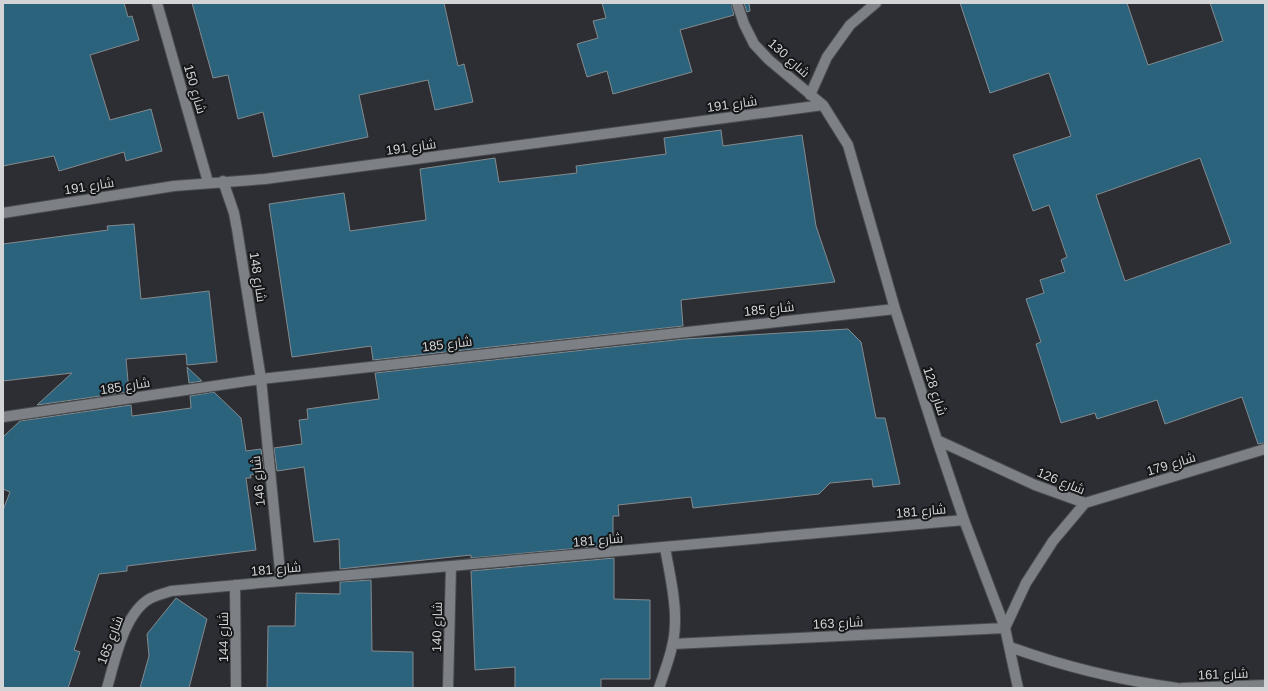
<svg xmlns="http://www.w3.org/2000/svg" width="1268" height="691" viewBox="0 0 1268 691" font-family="Arial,Cairo,sans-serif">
  <rect width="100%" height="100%" fill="#2c2e33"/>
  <path fill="#2c637c" stroke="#848a8d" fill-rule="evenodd" d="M3,3H124L128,17L132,16L139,40L90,55L110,120L151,109L162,151L126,161L124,152L59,171L54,156L3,166Z
    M192,3H444L458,66L464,64L473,102L435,110L428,80L359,95L368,137L273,157L263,112L238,119L228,75L213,78Z
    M602,3H731L734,15L680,30L692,72L613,94L607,71L587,77L577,44L598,38L593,21L606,18Z
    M744,3H749L750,11L747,12Z
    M960,3H1127L1148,65L1223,41L1210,3H1265V443L1258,444L1242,397L1165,424L1157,400L1097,419L1095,413L1061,423L1036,344L1041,342L1026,299L1044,293L1040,280L1065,272L1061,260L1067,257L1049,205L1033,211L1013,155L1071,136L1049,73L990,93ZM1200,158L1231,243L1125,281L1096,195Z
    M721,130L723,146L802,135L816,226L835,282L681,300L683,326L373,360L371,346L292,357L269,204L344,193L350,231L426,220L420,169L495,158L499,182L577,173L576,166L666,154L664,138Z
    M134,224L141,299L209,291L217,362L187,365L186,354L126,359L129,392L37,405L72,373L3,381V244L108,230L107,226Z
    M848,329L861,342L876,418H885L900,484L873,487L872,479L830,483L819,494L693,508L691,497L618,505L619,516H613V545L471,558V555L340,569L339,539L314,542L304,467L277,471L274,448L302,444L299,420L308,419L307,409L379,399L375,373L684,339Z
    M187,367L202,381L189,383Z
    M214,392L241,418L246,451L261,449L264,473L250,475L251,478H246L256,550L127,566V571L99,574L74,650L80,652L68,688H3V510L10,492L3,489V437L20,421L131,405L132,416L191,408L190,396Z
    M614,558V599L650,600V679H601V688H515V667L475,670L471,571Z
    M371,580L372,651L413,652V688H267L268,626H295L296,593L340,594V582Z
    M176,598L207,619L189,688H140L149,656L147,634Z"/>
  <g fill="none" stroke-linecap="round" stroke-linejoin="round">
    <defs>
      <path id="minor" d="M157,3L208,182
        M737,3L744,24L754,44L769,60L823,105L848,145L895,309L937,440L964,520L1005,628L1018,688
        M810,95L827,57L850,25L876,3
        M223,181L234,213L237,229L261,379L281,581
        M3,213L174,186L265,179L823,105
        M3,417L261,379L895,309
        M937,440L1035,485L1085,503
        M1085,503L1265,449
        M235,585L236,688
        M673,644L1005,628L1026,583L1053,541L1085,503
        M1010,647C1065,667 1119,680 1177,688
        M107,688C115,661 124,612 151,598C157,595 165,593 171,591L964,520
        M448,688L451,566
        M659,688C666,667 675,645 675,623C676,598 669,572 665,547
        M1182,688L1265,685"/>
    </defs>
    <use href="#minor" stroke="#494c4f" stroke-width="12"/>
    <use href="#minor" stroke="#7d8085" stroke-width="10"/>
  </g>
  <g text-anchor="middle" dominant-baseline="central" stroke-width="4" stroke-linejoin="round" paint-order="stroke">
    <g font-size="13" fill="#d2d4d6" stroke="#151719">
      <text transform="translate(789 58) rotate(42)">شارع 130</text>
      <text transform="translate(195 89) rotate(74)">شارع 150</text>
      <text transform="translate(732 104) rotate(-8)">شارع 191</text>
      <text transform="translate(411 147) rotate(-8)">شارع 191</text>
      <text transform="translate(89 186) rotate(-9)">شارع 191</text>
      <text transform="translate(258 277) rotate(81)">شارع 148</text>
      <text transform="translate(769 309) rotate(-6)">شارع 185</text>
      <text transform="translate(447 344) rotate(-7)">شارع 185</text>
      <text transform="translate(125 386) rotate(-9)">شارع 185</text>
      <text transform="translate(935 391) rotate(72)">شارع 128</text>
      <text transform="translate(1171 464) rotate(-17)">شارع 179</text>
      <text transform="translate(258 481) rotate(-96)">شارع 146</text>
      <text transform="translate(1061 481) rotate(22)">شارع 126</text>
      <text transform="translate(921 511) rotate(-5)">شارع 181</text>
      <text transform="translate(598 540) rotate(-5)">شارع 181</text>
      <text transform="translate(276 569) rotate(-5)">شارع 181</text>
      <text transform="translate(838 623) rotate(-3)">شارع 163</text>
      <text transform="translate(437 627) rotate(-89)">شارع 140</text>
      <text transform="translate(223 637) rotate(-90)">شارع 144</text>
      <text transform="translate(110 640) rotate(-69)">شارع 165</text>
      <text transform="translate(1223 674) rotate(-2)">شارع 161</text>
    </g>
  </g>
  <rect width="1268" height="691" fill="none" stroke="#d2d4d6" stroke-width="8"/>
</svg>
